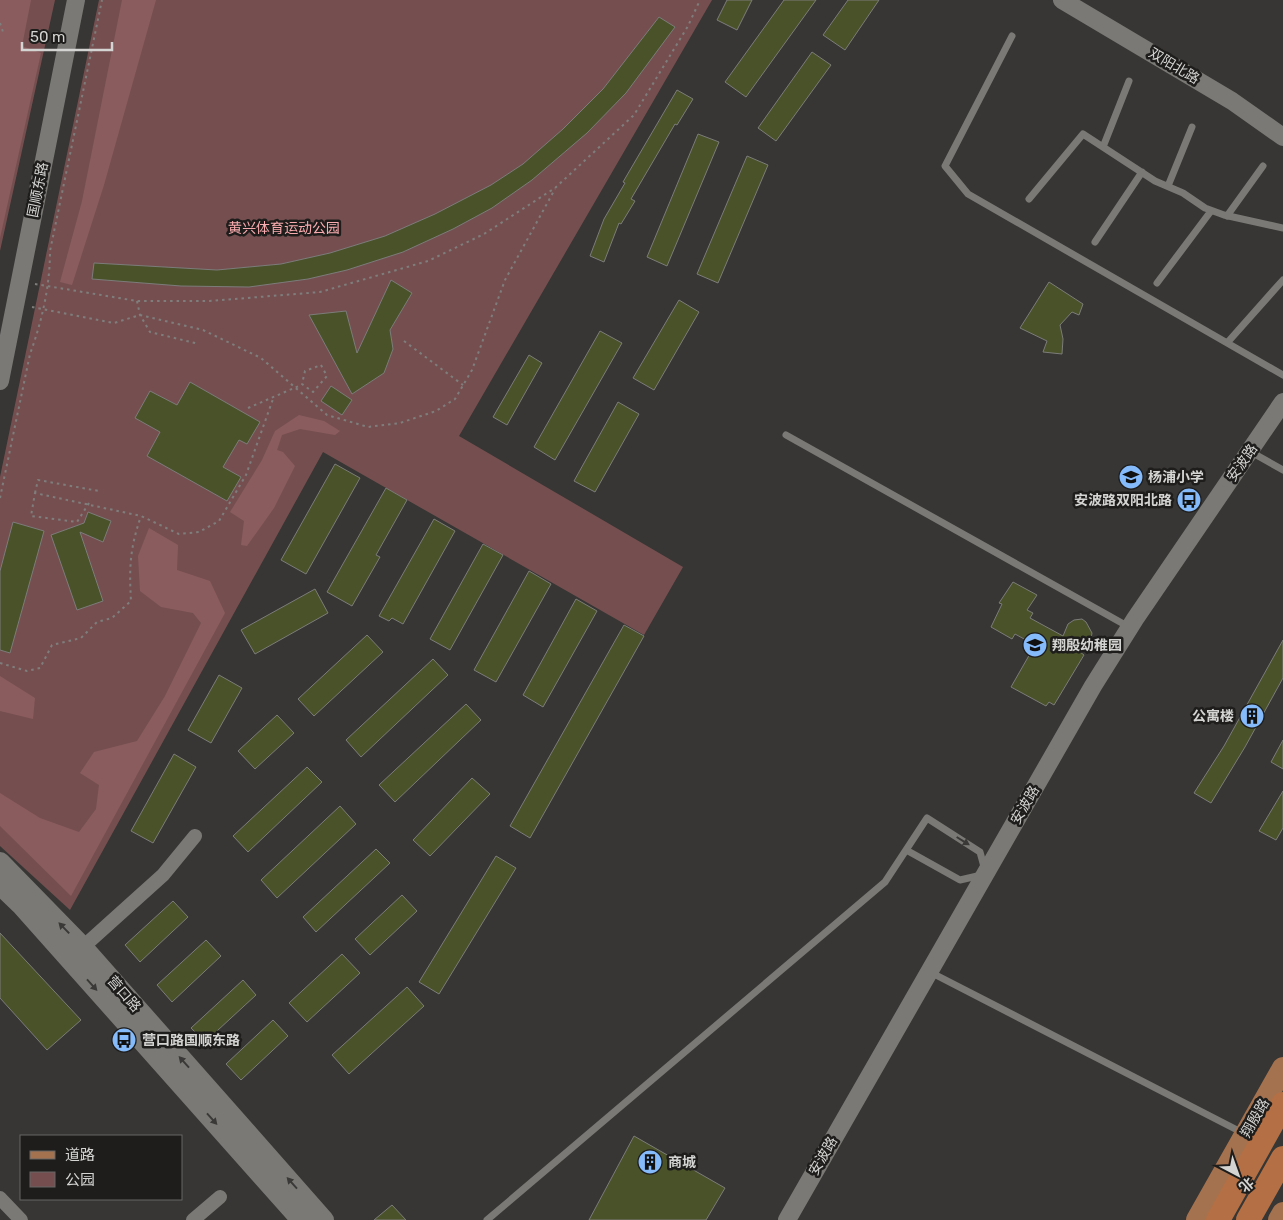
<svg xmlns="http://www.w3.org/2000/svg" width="1283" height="1220" viewBox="0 0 1283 1220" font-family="Rubik,'Noto Sans SC',sans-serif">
  <rect width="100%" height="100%" fill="#373634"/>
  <path fill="#754f50" d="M0,0H55L0,251Z
    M99,0H712L459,436L683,567L644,635L323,452L70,910L0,846V477Z"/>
  <path fill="#8b5c5e" d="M0,0H31L22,46L41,53L0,238Z
    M122,0H156L104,185L72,285L60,282L82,201Z
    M299,415L324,421L340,431L335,435L300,429L282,435L277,450L283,452L295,466L274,508L247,546L241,545L244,521L230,512L262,460L275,431Z
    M149,528L178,545L177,570L210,581L225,613L71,896L0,826V793L40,818L79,832L96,809L99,785L80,773L94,752L137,741L165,696L201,623L193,613L161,607L140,591L138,556Z
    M0,676L35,698L33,719L0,711Z"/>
  <path fill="#4a522a" stroke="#7c7c7a" d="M727,0H752L737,30L717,20Z
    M784,0H816L746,97L725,82Z
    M848,0H879L845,50L823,35Z
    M659,17L675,27L626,93L587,133L532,180L492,208L453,229L403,252L347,270L308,279L249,287L181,286L92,279L94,263L217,270L281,264L330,253L385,236L435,214L491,185L523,164L563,129L603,89Z
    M812,52L831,65L776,141L758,128Z
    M677,90L693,99L677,125L675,124L631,199L635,201L621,224L619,223L604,262L590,256L604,219L625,183L623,182Z
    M698,134L719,142L667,266L647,257Z
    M747,156L768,165L718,283L697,274Z
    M391,280L412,293L390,330L393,349L384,373L352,394L309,315L346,311L357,353Z
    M1049,282L1083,304L1079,315L1072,312L1060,325L1063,339L1062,354L1043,352L1047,341L1020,328Z
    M679,300L699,312L654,390L633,378Z
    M600,331L622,343L555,460L534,447Z
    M529,355L542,363L507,425L493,417Z
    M190,382L260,422L247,444L239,440L223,467L241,477L227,501L147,456L160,432L135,418L150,391L177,405Z
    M331,386L352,400L342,415L321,401Z
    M618,402L639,414L595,492L574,481Z
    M335,464L360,478L306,574L281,560Z
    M386,488L407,500L376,555L380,557L352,606L327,592Z
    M88,512L111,521L103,542L80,532L103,601L77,610L51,535L84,523Z
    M434,519L455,531L403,624L392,618L389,621L379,616Z
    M13,522L44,531L10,653L0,650V571Z
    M483,544L503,555L450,650L430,639Z
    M529,571L551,584L496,682L474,670Z
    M1013,582L1037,595L1027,610L1033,613L1030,618L1063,636L1068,624L1074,620L1082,619L1086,622L1092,633L1091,639L1080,652L1084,655L1054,705L1049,702L1046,706L1011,687L1035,645L1015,634L1012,639L991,627L1002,604L999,603Z
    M315,589L328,613L255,654L241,630Z
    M576,599L597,611L543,707L523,695Z
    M624,625L644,636L530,838L510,826Z
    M367,635L383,652L314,716L298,699Z
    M1283,640V678L1245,747L1211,803L1194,793L1224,746Z
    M433,659L448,675L361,757L346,740Z
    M219,675L242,688L211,743L188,730Z
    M466,704L481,720L395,802L379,785Z
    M277,715L294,733L255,769L238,751Z
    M1283,740V769L1271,762Z
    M174,754L196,767L153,843L131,831Z
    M307,767L322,782L248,852L233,836Z
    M472,778L490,794L430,856L413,840Z
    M1283,791V828L1276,840L1259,831Z
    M340,806L356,824L277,898L261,880Z
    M376,849L390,863L316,932L303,917Z
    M496,856L516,868L439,994L419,982Z
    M402,895L417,911L370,955L355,939Z
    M173,901L188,917L140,962L125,945Z
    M0,933L81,1020L47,1050L0,998Z
    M206,940L221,956L172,1002L157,985Z
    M342,954L360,973L307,1022L289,1003Z
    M243,980L256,995L205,1042L191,1028Z
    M407,987L424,1006L349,1074L332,1055Z
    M273,1020L288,1036L241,1080L226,1064Z
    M634,1136L725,1188L706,1220H589Z
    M392,1205L406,1220H374Z"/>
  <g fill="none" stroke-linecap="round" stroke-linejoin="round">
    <path stroke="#7f7e7c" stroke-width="2" stroke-dasharray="2.5 4" stroke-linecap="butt" d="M0,23L3,32L0,34
      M35,284L137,301H210L320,292L428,261L484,234L555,188L634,115L688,26L700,0
      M137,301L140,315L150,332L199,344
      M32,307L114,323L140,315L203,330L261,358L327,415L368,427L400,423L436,411L455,399L472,370L505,280L555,189
      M404,341L463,385
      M321,365L327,376L313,392L302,384L305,371Z
      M248,408L301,385
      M35,493L38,480L99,491
      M0,498L30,354C42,321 50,286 50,251L102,0
      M89,503L77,522L31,516L35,493L141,516L179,534L199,532L219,521L246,475L273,399
      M0,663L27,671L40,668L52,645L81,638L97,622L112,618L131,601C129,567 130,548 141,516"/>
    <path stroke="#7a7976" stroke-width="7" d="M1012,36L945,166L968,194L1283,375
      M1103,147L1129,81
      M1168,186L1192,127
      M1029,199L1083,134L1155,181L1183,193L1205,208L1224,215L1283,228
      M1227,216L1263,166
      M1095,242L1142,172
      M1157,283L1211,211
      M1227,343L1283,280
      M786,435L1129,627
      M1251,452L1283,470
      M930,972L1243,1133
      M487,1220L885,882L927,818L980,852L986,874L960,880L908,851"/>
    <path stroke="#7a7976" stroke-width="14" d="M83,947L163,875L195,836
      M0,1198L21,1220
      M193,1220L220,1197"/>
    <path stroke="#7a7976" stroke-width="18" d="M1062,0L1232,101L1283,137
      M0,381L76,0
      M787,1220L1093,686L1135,619L1283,402"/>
    <path stroke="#7a7976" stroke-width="20" d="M0,862L83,947L324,1220
      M0,885L22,906L301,1220"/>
    <path stroke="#a57250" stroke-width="22" d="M1197,1220L1283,1068
      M1279,1220L1283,1213"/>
    <path stroke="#b47044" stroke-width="24" d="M1218,1220L1283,1104
      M1248,1220L1283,1158"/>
  </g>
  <defs><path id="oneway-solid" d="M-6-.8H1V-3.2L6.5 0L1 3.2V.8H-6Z" transform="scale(1.25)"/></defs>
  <g fill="#3a3937">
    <use href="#oneway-solid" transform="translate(963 841) rotate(32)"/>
    <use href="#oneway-solid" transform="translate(64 928) rotate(-134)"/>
    <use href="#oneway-solid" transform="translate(92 985) rotate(48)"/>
    <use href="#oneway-solid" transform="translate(184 1062) rotate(-132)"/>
    <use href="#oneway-solid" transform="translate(212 1119) rotate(48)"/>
    <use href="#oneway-solid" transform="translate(292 1183) rotate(-132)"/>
  </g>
  <defs>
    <symbol id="school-disc" viewBox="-11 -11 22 22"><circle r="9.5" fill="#86bbfb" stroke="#1e1d1c"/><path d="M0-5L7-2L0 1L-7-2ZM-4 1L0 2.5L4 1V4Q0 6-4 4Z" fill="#111"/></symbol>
    <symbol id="bus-disc" viewBox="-11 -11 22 22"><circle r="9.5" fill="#86bbfb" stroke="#1e1d1c"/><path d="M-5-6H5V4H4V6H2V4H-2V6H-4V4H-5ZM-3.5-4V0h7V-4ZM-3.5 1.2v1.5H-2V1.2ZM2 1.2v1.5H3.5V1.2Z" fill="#111"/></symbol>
    <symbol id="building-disc" viewBox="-11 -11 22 22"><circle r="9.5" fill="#86bbfb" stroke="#1e1d1c"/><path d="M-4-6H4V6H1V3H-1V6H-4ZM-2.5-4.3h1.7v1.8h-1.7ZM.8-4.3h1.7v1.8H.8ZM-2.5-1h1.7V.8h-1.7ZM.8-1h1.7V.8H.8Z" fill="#111"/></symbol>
  </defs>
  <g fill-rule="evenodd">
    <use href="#school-disc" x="1117" y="463" width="28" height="28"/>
    <use href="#bus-disc" x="1175" y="486" width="28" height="28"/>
    <use href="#school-disc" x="1021" y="631" width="28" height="28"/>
    <use href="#building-disc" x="1238" y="702" width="28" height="28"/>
    <use href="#bus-disc" x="110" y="1026" width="28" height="28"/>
    <use href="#building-disc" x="636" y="1148" width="28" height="28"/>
  </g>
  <g text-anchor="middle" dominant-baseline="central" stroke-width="5" stroke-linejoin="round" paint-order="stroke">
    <g font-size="14" fill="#d4d4d2" stroke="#1e1d1c">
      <text transform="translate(1174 66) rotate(31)">双阳北路</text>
      <text transform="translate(38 190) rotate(-79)">国顺东路</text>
      <text transform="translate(1242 463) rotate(-55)">安波路</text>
      <text transform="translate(1025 805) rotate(-60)">安波路</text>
      <text transform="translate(124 994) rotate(49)">营口路</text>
      <text transform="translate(1255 1118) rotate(-60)">翔殷路</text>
      <text transform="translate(823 1156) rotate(-60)">安波路</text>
    </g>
    <g font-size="14" fill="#f9acaf" stroke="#1e1d1c">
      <text x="284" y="228">黄兴体育运动公园</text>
    </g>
    <g font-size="14" font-weight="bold" fill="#d4d4d2" stroke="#1e1d1c" text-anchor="start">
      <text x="1148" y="477">杨浦小学</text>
      <text x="1172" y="500" text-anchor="end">安波路双阳北路</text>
      <text x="1052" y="645">翔殷幼稚园</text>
      <text x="1234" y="716" text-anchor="end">公寓楼</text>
      <text x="142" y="1040">营口路国顺东路</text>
      <text x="668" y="1162">商城</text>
    </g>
  </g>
  <rect x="20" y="1135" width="162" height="65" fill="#1e1d1c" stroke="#676665"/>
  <rect x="30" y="1151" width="25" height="8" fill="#a57250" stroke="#676665"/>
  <text x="65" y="1160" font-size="15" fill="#d4d4d2">道路</text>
  <rect x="30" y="1172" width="25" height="15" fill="#754f50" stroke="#676665"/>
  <text x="65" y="1185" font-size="15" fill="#d4d4d2">公园</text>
  <g transform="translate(1238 1175) rotate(139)" stroke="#1e1d1c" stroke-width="4" paint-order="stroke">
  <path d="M0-4L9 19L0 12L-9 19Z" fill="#d4d4d2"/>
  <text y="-8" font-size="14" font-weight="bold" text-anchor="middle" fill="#d4d4d2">北</text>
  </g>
  <path d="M22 42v8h90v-8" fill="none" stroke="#d4d4d2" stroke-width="2.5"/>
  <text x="30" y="42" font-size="15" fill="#d4d4d2" stroke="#1e1d1c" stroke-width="4" paint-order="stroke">50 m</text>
</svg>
